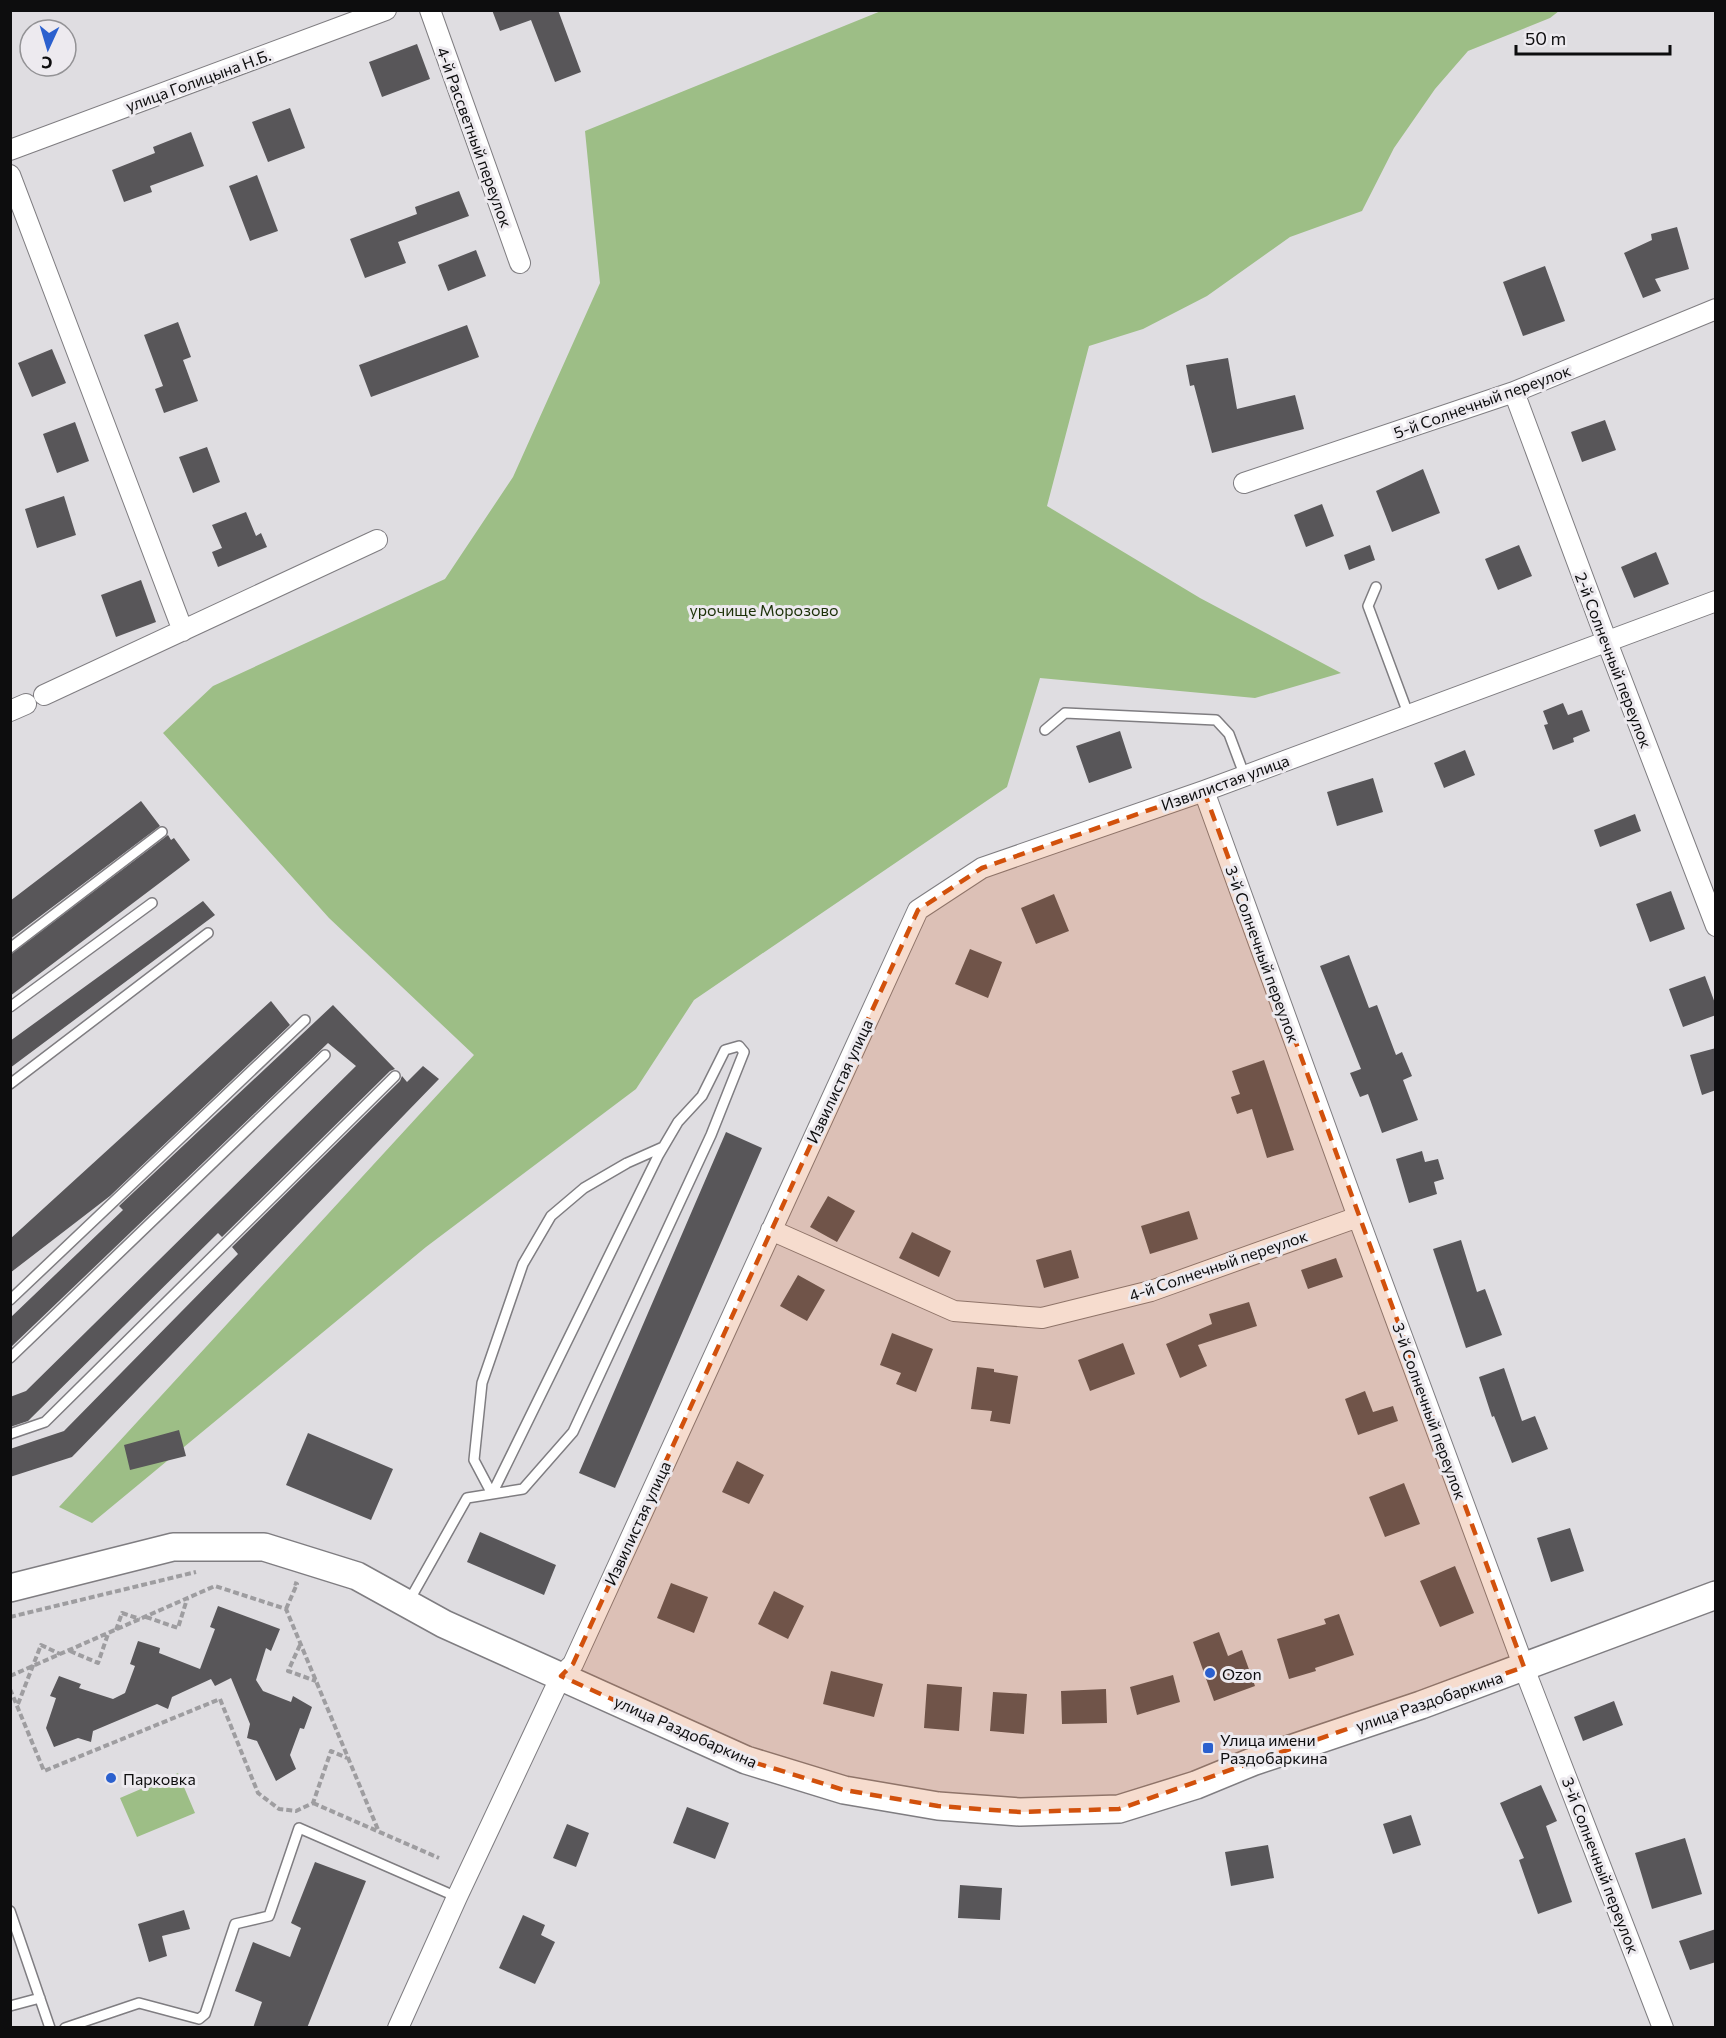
<svg xmlns="http://www.w3.org/2000/svg" width="1726" height="2038" viewBox="0 0 1726 2038" font-family="Commissioner,sans-serif">
  <rect width="100%" height="100%" fill="#dfdde1"/>
  <path fill="#9dbe86" d="M881,11H1559L1550,18L1468,51L1435,89L1394,148L1362,211L1290,237L1207,296L1143,329L1089,346L1047,506L1200,598L1341,673L1255,698L1040,678L1007,787L694,1000L636,1089L426,1247L92,1523L59,1507L474,1055L329,918L163,733L213,686L445,579L513,477L600,283L585,131Z
    M178,1773L195,1813L137,1837L120,1798Z"/>
  <path fill="#585659" d="M492,10H552V12L558,10L581,72L555,82L531,20L500,31Z
    M417,44L430,79L382,97L369,62Z
    M290,108L305,148L268,162L252,122Z
    M191,132L204,166L150,186L152,192L124,202L112,170L155,153L153,147Z
    M257,175L278,231L250,241L229,186Z
    M459,191L469,216L398,242L406,263L365,278L350,239L417,214L415,207Z
    M1677,227L1689,269L1655,279L1661,291L1643,298L1624,253L1652,240L1651,234Z
    M476,250L486,276L448,291L438,265Z
    M1545,266L1565,321L1523,336L1503,282Z
    M178,322L191,357L183,360L198,401L164,413L155,389L163,386L144,335Z
    M467,325L479,357L371,397L359,365Z
    M52,349L66,383L32,397L18,363Z
    M1228,358L1237,409L1295,395L1304,429L1212,453L1194,385L1190,386L1186,365Z
    M1605,420L1616,450L1582,462L1571,432Z
    M75,422L89,461L57,473L43,434Z
    M207,447L220,482L193,493L179,457Z
    M1423,469L1440,513L1392,532L1376,491Z
    M64,496L76,535L37,548L25,509Z
    M1322,504L1334,536L1306,547L1294,515Z
    M246,512L256,536L261,533L267,547L218,567L212,552L222,548L212,525Z
    M1370,545L1375,560L1349,570L1344,555Z
    M1519,545L1532,576L1498,590L1485,559Z
    M1656,552L1669,584L1634,598L1621,567Z
    M141,580L156,622L116,637L101,595Z
    M1563,703L1568,715L1582,710L1590,731L1573,738L1574,742L1553,750L1544,725L1548,724L1543,711Z
    M1120,731L1132,768L1089,783L1076,746Z
    M1465,750L1475,775L1444,788L1434,763Z
    M1373,778L1383,812L1337,826L1327,792Z
    M141,801L160,826L10,939V901Z
    M1635,814L1641,831L1600,847L1594,830Z
    M168,835L171,840L174,838L190,860L10,996V955Z
    M1671,891L1685,929L1650,942L1636,904Z
    M1054,894L1069,931L1036,944L1021,908Z
    M203,901L215,915L10,1068V1041Z
    M970,949L1002,962L988,998L955,984Z
    M1349,955L1369,1008L1377,1005L1396,1055L1402,1052L1412,1076L1403,1080L1418,1120L1382,1133L1368,1094L1360,1097L1350,1073L1361,1069L1320,966Z
    M1705,976L1716,1006V1015L1683,1027L1669,989Z
    M271,1001L290,1025L110,1196L10,1273V1239Z
    M333,1005L395,1069L390,1071L222,1237L218,1233L28,1421L10,1427V1397L26,1391L356,1066L328,1043L10,1348V1318L123,1210L119,1206Z
    M1716,1048V1090L1702,1095L1690,1055Z
    M1264,1060L1294,1150L1267,1158L1252,1109L1237,1114L1231,1097L1240,1094L1232,1071Z
    M423,1066L439,1079L72,1457L10,1477V1449L64,1431L238,1254L232,1247L400,1081L402,1076L407,1082Z
    M726,1132L762,1148L615,1488L579,1473Z
    M1422,1151L1425,1162L1438,1159L1444,1179L1434,1182L1437,1194L1409,1203L1396,1159Z
    M828,1196L855,1211L837,1242L810,1227Z
    M1189,1211L1198,1239L1150,1254L1141,1226Z
    M912,1232L951,1251L939,1277L899,1258Z
    M1461,1240L1477,1292L1485,1289L1502,1335L1466,1348L1433,1249Z
    M1071,1250L1079,1278L1044,1288L1036,1260Z
    M1336,1258L1343,1277L1308,1289L1301,1270Z
    M798,1275L825,1290L807,1321L780,1306Z
    M1249,1302L1257,1326L1198,1345L1207,1366L1180,1378L1166,1344L1212,1324L1209,1314Z
    M892,1333L933,1349L916,1392L896,1384L901,1373L880,1365Z
    M1123,1343L1135,1374L1090,1391L1078,1360Z
    M977,1367L994,1369V1372L1018,1376L1010,1424L990,1421L992,1411L971,1409Z
    M1504,1368L1522,1421L1535,1416L1548,1449L1512,1463L1494,1416L1492,1417L1479,1377Z
    M1365,1391L1373,1412L1393,1406L1398,1421L1358,1435L1345,1399Z
    M179,1430L186,1456L130,1470L124,1445Z
    M308,1433L393,1469L371,1520L286,1485Z
    M737,1461L764,1475L749,1504L722,1492Z
    M1404,1483L1420,1524L1385,1537L1369,1497Z
    M1570,1528L1584,1571L1551,1582L1537,1538Z
    M480,1532L556,1565L544,1595L467,1562Z
    M1455,1566L1474,1613L1440,1627L1420,1581Z
    M671,1583L708,1597L694,1633L657,1618Z
    M774,1591L804,1606L788,1639L758,1624Z
    M218,1606L280,1629L271,1651L266,1648L256,1680L263,1691L291,1702L293,1696L312,1707L304,1729L300,1728L290,1755L296,1769L276,1781L257,1741L247,1738L250,1724L231,1678L215,1686L211,1679L172,1697L168,1709L157,1704L93,1731L91,1742L78,1738L54,1747L46,1728L56,1698L50,1696L59,1676L81,1684L79,1688L113,1699L125,1693L135,1666L130,1664L138,1641L160,1648L159,1653L200,1669L215,1629L210,1627Z
    M1339,1614L1354,1655L1315,1668L1316,1671L1289,1679L1277,1639L1326,1624L1324,1619Z
    M1219,1632L1228,1656L1242,1650L1255,1686L1214,1701L1193,1642Z
    M831,1671L883,1684L874,1717L823,1704Z
    M1173,1675L1180,1702L1137,1715L1130,1687Z
    M927,1684L962,1687L959,1731L924,1728Z
    M1106,1689L1107,1723L1062,1724L1061,1691Z
    M993,1692L1027,1694L1024,1734L990,1731Z
    M1614,1701L1623,1725L1583,1741L1574,1717Z
    M1541,1785L1557,1821L1546,1826L1572,1902L1538,1914L1519,1860L1524,1858L1500,1803Z
    M687,1807L729,1823L715,1859L673,1843Z
    M1411,1815L1421,1845L1393,1854L1383,1824Z
    M567,1824L589,1833L576,1867L553,1858Z
    M1685,1838L1702,1894L1652,1909L1635,1853Z
    M1268,1845L1274,1878L1231,1886L1225,1852Z
    M315,1862L366,1881L307,2028H253L262,2002L235,1991L253,1942L290,1957L301,1928L291,1923Z
    M960,1885L1002,1888L1000,1920L958,1918Z
    M184,1910L190,1929L162,1936L167,1956L149,1962L138,1924Z
    M523,1915L545,1925L541,1935L555,1942L535,1984L499,1968Z
    M1716,1929V1962L1690,1970L1679,1941Z"/>
  <g fill="none" stroke-linecap="round" stroke-linejoin="round">
    <defs>
      <path id="lane" d="M1376,587L1368,606L1409,716
        M1045,730L1065,713L1216,720L1229,734L1244,774
        M10,948L162,832
        M10,1007L152,903
        M10,1084L208,933
        M10,1300L305,1020
        M10,1358L325,1055
        M10,1434L45,1422L395,1076
        M492,1494L474,1460L482,1383L523,1264L551,1216L584,1188L627,1163L663,1147
        M409,1601L467,1498L523,1489L573,1432L711,1135L744,1052L739,1046L725,1050L702,1096L678,1122L658,1156L492,1494
        M10,1911L50,2028
        M10,2006L40,1998
        M65,2028L139,2003L199,2019L205,2014L235,1924L269,1916L299,1828L457,1897"/>
      <path id="street" d="M430,10L520,263
        M10,150L386,10
        M10,175L183,631
        M1514,392L1607,642L1716,926
        M1244,483L1514,392L1716,309
        M44,695L377,540
        M10,711L26,704
        M1204,791L1358,1217L1529,1681L1663,2028
        M771,1230L954,1311L1042,1318L1151,1291L1358,1217
        M398,2028L457,1897L561,1676L573,1664L918,910L982,868L1204,791L1716,601"/>
      <path id="secondary" d="M10,1588L173,1547H264L357,1576L444,1624L746,1760L844,1790L938,1806L1020,1812L1119,1809L1196,1785L1252,1762L1421,1705L1716,1595"/>
    </defs>
    <use href="#lane" stroke="#7f7d81" stroke-width="12"/>
    <use href="#street" stroke="#7f7d81" stroke-width="22"/>
    <use href="#secondary" stroke="#7f7d81" stroke-width="30"/>
    <path stroke="#9e9da0" stroke-width="4" stroke-dasharray="6 3" stroke-linecap="butt" d="M286,1609L297,1584L294,1583
      M10,1617L196,1572
      M146,1617L178,1628L187,1599
      M116,1630L122,1613L140,1619
      M300,1645L288,1671L316,1681
      M70,1651L98,1663L108,1634
      M10,1676L215,1586L286,1609L379,1832
      M10,1689L44,1771L220,1699L258,1793L279,1809L296,1811L313,1803L331,1751L347,1758
      M18,1704L41,1645L60,1654
      M313,1803L439,1858"/>
    <use href="#lane" stroke="#fff" stroke-width="9"/>
    <use href="#street" stroke="#fff" stroke-width="20"/>
    <use href="#secondary" stroke="#fff" stroke-width="27"/>
  </g>
  <path fill="#d2510c" fill-opacity="0.2" stroke="#d2510c" stroke-width="4.5" stroke-dasharray="12 8" stroke-linejoin="round" d="M1204,791L1524,1667L1119,1809L1020,1812L938,1806L844,1790L746,1760L561,1676L573,1664L918,910L982,868Z"/>
  <g fill="#2b60ce" stroke="#edeaef" stroke-width="2">
    <circle cx="1210" cy="1673" r="6"/>
    <rect x="1202" y="1742" width="12" height="12" rx="3"/>
    <circle cx="111" cy="1778" r="6"/>
  </g>
  <g text-anchor="middle" dominant-baseline="central" stroke-width="6" stroke-linejoin="round" paint-order="stroke">
    <g font-size="16" fill="#0d0d0e" stroke="#edeaef">
      <text transform="translate(198 80) rotate(-20)">улица Голицына Н.Б.</text>
      <text transform="translate(475 137) rotate(70)">4-й Рассветный переулок</text>
      <text transform="translate(1482 401) rotate(-20)">5-й Солнечный переулок</text>
      <text transform="translate(1614 660) rotate(69)">2-й Солнечный переулок</text>
      <text transform="translate(1225 782) rotate(-20)">Извилистая улица</text>
      <text transform="translate(1263 954) rotate(70)">3-й Солнечный переулок</text>
      <text transform="translate(839 1081) rotate(-65)">Извилистая улица</text>
      <text transform="translate(1218 1265) rotate(-19)">4-й Солнечный переулок</text>
      <text transform="translate(1430 1411) rotate(70)">3-й Солнечный переулок</text>
      <text transform="translate(637 1523) rotate(-65)">Извилистая улица</text>
      <text transform="translate(1429 1701) rotate(-19)">улица Раздобаркина</text>
      <text transform="translate(686 1731) rotate(24)">улица Раздобаркина</text>
      <text transform="translate(1601 1865) rotate(69)">3-й Солнечный переулок</text>
    </g>
    <g font-size="16" fill="#1b3007" stroke="#edeaef">
      <text x="764" y="609">урочище Морозово</text>
    </g>
    <g font-size="16" fill="#0d0d0e" stroke="#edeaef" text-anchor="start">
      <text x="1222" y="1673">Ozon</text>
      <text x="1220" y="1739">Улица имени<tspan x="1220" dy="18">Раздобаркина</tspan></text>
      <text x="123" y="1778">Парковка</text>
    </g>
  </g>
  <rect width="1726" height="2038" fill="none" stroke="#0d0d0e" stroke-width="24"/>
  <g transform="translate(48 48) rotate(184)"><circle r="28" fill="#edeaef" stroke="#939295" stroke-width="1.5"/>
  <path d="M0-4.5L10 22L0 15L-10 22Z" fill="#2b60ce"/>
  <text y="-9" font-size="16" font-weight="bold" text-anchor="middle" fill="#0d0d0e">С</text>
  </g>
  <path d="M1516 45v9h154v-9" fill="none" stroke="#0d0d0e" stroke-width="3"/>
  <text x="1525" y="45" font-size="18" fill="#0d0d0e" stroke="#edeaef" stroke-width="4.5" paint-order="stroke">50 m</text>
</svg>
